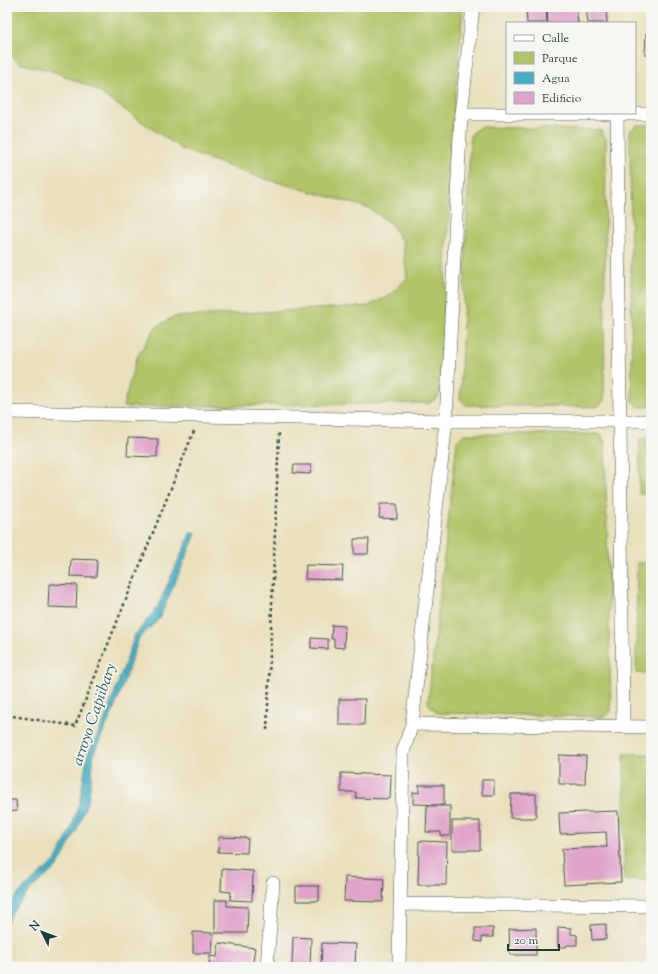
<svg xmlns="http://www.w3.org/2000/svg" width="658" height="974" viewBox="0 0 658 974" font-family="'Sorts Mill Goudy',serif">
  <rect width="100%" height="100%" fill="#f6f6f2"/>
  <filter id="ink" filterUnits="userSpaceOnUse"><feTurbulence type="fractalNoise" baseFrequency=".025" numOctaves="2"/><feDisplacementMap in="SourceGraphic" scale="8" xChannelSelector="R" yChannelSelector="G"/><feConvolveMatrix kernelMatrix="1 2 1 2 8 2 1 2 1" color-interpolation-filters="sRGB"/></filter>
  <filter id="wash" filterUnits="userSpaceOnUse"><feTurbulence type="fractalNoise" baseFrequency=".012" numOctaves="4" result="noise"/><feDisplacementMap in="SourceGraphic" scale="16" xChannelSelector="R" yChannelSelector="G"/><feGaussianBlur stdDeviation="0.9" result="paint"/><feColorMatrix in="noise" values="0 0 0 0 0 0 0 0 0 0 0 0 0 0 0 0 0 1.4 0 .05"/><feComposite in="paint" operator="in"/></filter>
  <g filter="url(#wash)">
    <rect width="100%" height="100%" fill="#e9e0bc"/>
    <path fill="#b1c468" stroke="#68804e" d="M7,7H463L454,111L440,391L438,397L429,403L123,407L136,359L155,328L173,317L368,306L391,295L407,278L403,243L391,224L369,208L259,177L183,150L93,88L53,71L21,64L7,51Z
      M637,125H651V407H638L632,401L630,131Z
      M480,127L600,130L606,139L604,401L597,407L466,405L460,399L470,136L474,131Z
      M464,434H601L605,442L611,711L604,717L437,713L428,703L457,441Z
      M640,439H651V494H639Z
      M637,563H651V673H636Z
      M624,754H651V880H624Z"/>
    <path fill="#45aec4" stroke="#32767c" d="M191,532L196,534L159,619L139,638L115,707L94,753L89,796L76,832L58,866L30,890L10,915L7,924V909L18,894L56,860L71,830L80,800L87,756L105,719L135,635L158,606Z"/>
    <g id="blocks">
      <path fill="#e0a3c9" d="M526,7H546L547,23H527Z
        M547,7H576L578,23H548Z
        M586,7H606L607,23H588Z
        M646,33H651V55H645Z
        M128,438L158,439L157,457L127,456Z
        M294,465H311L310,474L293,473Z
        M380,504H397V519L379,518Z
        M354,539H369L368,554H354Z
        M71,559L97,560L96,577L70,576Z
        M306,565L343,566L342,580L305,579Z
        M49,584L77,585L76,608L48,607Z
        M332,625L345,626L344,648L334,647V639H331Z
        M311,638L328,639V649L311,648Z
        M339,699H365L364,725H339Z
        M559,755L586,756L585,784H559Z
        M341,773L391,775L390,799L356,798V792H341Z
        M482,780H494V795H482Z
        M419,785H444V805L413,804V792L419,793Z
        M511,794H536V818H510Z
        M7,800H16L17,811L7,812Z
        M427,806H450V836H441V832H426Z
        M618,811L621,882L564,885L562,849L607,847L606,832L560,834L559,813Z
        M452,821H480V850H452Z
        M219,837L248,838L247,853L218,852Z
        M419,841L447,842L446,885H418Z
        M222,869L253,871L252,901L230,900L231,892L221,891Z
        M345,877L384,879L383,902L344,901Z
        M296,886H319V901H296Z
        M215,900H227V906L248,907L247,933H215Z
        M606,924V939L592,940L591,925Z
        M558,927L571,928V934L577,935V945H567L566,947H558Z
        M475,928H493V937H482V942L475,941Z
        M536,928V955H510L509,929Z
        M193,932L213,933L212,953H193Z
        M293,937L311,938L310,967H292Z
        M219,943L255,948L252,967H209L210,956L217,957Z
        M322,943L356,944L355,967H321Z"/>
    </g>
  </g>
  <g filter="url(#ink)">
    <use href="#blocks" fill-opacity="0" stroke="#3d5548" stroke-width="1"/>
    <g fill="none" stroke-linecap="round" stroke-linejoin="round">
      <defs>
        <path id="street" d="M461,114H651
          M617,114L623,727
          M7,412L446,421H651
          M412,724L651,727
          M400,904L651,906
          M267,967L273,883
          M399,967L403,752L412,724L446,421L461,114L473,7"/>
      </defs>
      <use href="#street" stroke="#3d5548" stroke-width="14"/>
      <path stroke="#3d5548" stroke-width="2.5" stroke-dasharray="3 3" stroke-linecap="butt" d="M7,715L75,726L194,431
        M267,730L279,433"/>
      <use href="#street" stroke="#fff" stroke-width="13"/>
    </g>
  </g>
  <g text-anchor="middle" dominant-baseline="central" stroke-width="3.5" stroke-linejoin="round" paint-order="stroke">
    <g font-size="16" font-style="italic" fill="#2a5f5f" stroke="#f6f6f2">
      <text transform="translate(95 715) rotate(-71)">arroyo Capiibary</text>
    </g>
  </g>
  <rect width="658" height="974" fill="none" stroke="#f6f6f2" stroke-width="24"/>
  <rect x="506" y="22" width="130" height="92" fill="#f6f6f2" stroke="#a0aca6"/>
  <rect x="514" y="35" width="20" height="6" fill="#ffffff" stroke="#a0aca6"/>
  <text x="542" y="42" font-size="12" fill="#1f3d34">Calle</text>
  <rect x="514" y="52" width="20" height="12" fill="#b1c468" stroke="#a0aca6"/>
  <text x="542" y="62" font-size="12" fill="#1f3d34">Parque</text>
  <rect x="514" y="72" width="20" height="12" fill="#45aec4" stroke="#a0aca6"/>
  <text x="542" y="82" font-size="12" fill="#1f3d34">Agua</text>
  <rect x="514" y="92" width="20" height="12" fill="#e0a3c9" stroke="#a0aca6"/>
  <text x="542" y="102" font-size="12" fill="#1f3d34">Edificio</text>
  <g transform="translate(42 932) rotate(312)" stroke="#f6f6f2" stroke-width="3" paint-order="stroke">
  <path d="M0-3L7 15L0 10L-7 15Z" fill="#1f3d34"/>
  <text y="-6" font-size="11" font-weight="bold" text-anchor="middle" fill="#1f3d34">N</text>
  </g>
  <path d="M508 944v6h51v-6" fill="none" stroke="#1f3d34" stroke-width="2"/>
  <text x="514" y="944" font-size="12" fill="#1f3d34" stroke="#f6f6f2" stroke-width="3" paint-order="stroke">20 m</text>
</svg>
